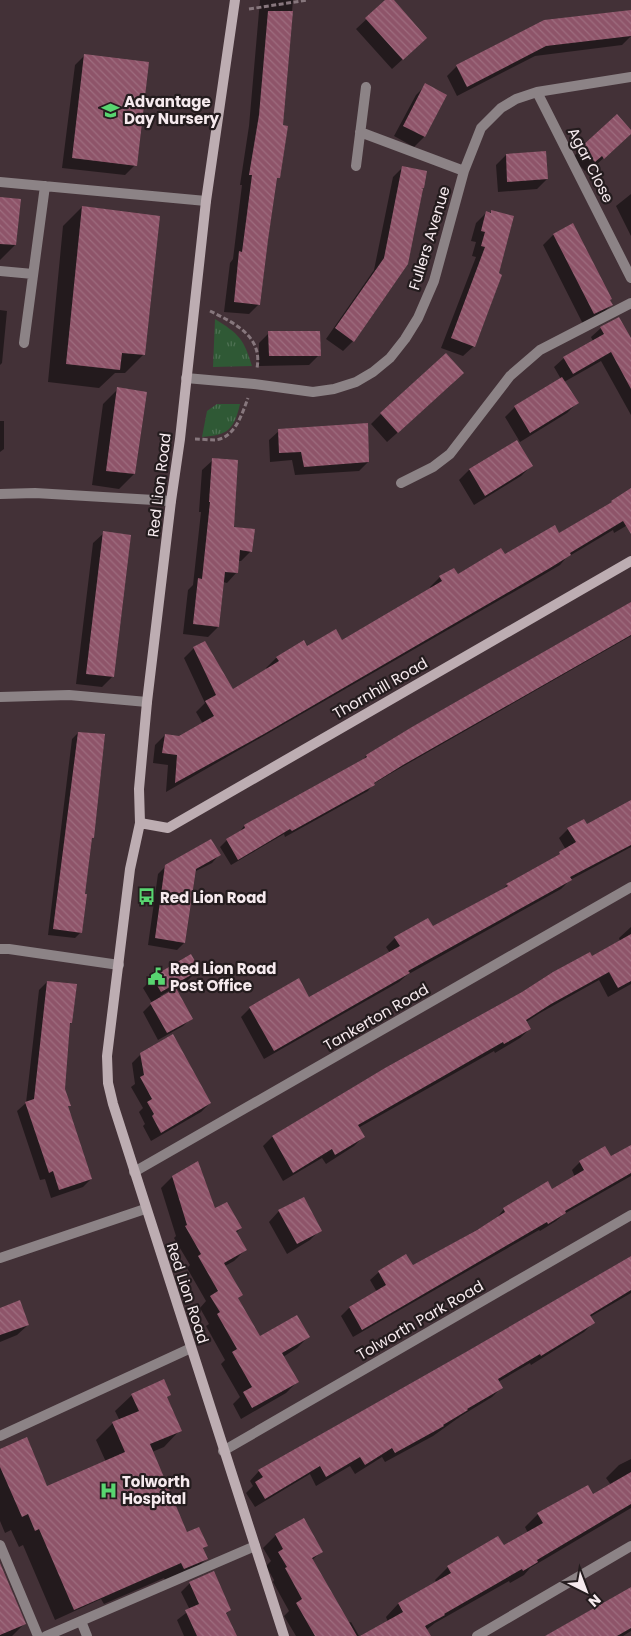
<svg xmlns="http://www.w3.org/2000/svg" width="631" height="1636" viewBox="0 0 631 1636" font-family="Poppins,sans-serif">
  <defs>
    <pattern id="grass-tufts" width="24" height="20" patternUnits="userSpaceOnUse" patternTransform="scale(1.25)"><rect width="24" height="20" fill="#2f5935"/><path d="M3 7l-1-3M5 7V3M7 7l1-3M15 17l-1-3M17 17v-4M19 17l1-3" fill="none" stroke="#4e7153"/></pattern>
    <pattern id="building-back-hatch" width="6" height="6" patternUnits="userSpaceOnUse" patternTransform="scale(1.25)"><rect width="6" height="6" fill="#8e5469"/><path d="M-1 5l2 2M0 0l6 6M5-1l2 2" fill="none" stroke="#9e6d7f"/></pattern>
  </defs>
  <rect width="100%" height="100%" fill="#433137"/>
  <path fill="url(#grass-tufts)" d="M215,319C239,334 244,339 252,366L213,367Z
    M217,404H240C234,430 228,435 202,437L207,411Z"/>
  <path fill="#0007" d="M260,0H293L278,177L275,181L259,304L249,314L224,312L230,263L233,259L242,185H240L249,126Z
    M387,0H393L415,48L392,69L356,29Z
    M631,24V36L622,45L535,56L457,96L447,76L457,66Z
    M85,55L135,165L125,175L62,168L75,65Z
    M426,85L446,95L424,137L414,147L394,136L416,95Z
    M631,132L593,168L591,165L585,171L572,158L582,148Z
    M506,155L547,179L537,189L498,192L496,165Z
    M403,167L422,188L353,341L343,351L326,339L374,270L393,177Z
    M631,194V236L616,206Z
    M0,198L15,245L0,260Z
    M82,207L144,354L125,373H115L99,388L48,382L63,226Z
    M492,211L474,346L463,356L441,348L476,257L472,256L476,242L471,241L476,223L486,213H489Z
    M573,225L611,305L601,315L583,324L543,245L553,235Z
    M0,310L7,311L2,363L0,365Z
    M601,328L631,341V415L601,361L564,382L577,403L567,413L520,442L505,417L515,407L561,379L554,367L564,358L593,341L591,337Z
    M269,333L319,355L309,365L259,366V343Z
    M453,383L387,442L371,424L381,414Z
    M118,389L134,474L119,489L92,485L103,404Z
    M0,421H4V449L0,452Z
    M279,431L368,462L359,471L295,475L292,460L270,462L269,440Z
    M516,441L531,466L521,476L474,505L459,480L469,470Z
    M213,460L232,528L251,551L241,561H238L237,572L227,583L223,582L218,627L208,637L183,634L188,590L193,585L201,512H199L202,470Z
    M631,490V523L614,533L613,530L566,558L560,565L538,578L166,792L168,765L153,763L155,745L165,735L179,737L203,724L196,712L205,703L184,658L194,648L205,642L232,691L268,670L266,668L276,658L307,648L342,642L431,589L430,587L440,577L457,576L558,534L607,506Z
    M104,533L113,676L102,687L76,684L93,543Z
    M631,604V636L395,771L373,784L368,791L285,837L284,834L231,865L220,847L227,840L239,833L244,826L362,761L366,756L412,728Z
    M78,733L93,837L91,840L84,895L81,932L75,938L48,935L72,739Z
    M631,806V847L570,880L561,889L407,975L399,982L264,1059L241,1017L250,1008L309,998L390,953L386,947L395,938L432,928L501,891L507,885L555,858L566,850L559,838L568,829L587,826Z
    M219,855L212,863L194,872L184,943L177,950L148,945L158,874L166,866Z
    M631,927V984L608,997L599,980L540,1013L526,1022L530,1029L520,1038L495,1053L494,1051L358,1128L363,1137L354,1146L326,1164L322,1158L283,1181L263,1146L272,1137L620,941L619,938Z
    M198,970L188,980L160,996L191,1018L183,1026L158,1040L143,1012L152,1003L143,988L153,978Z
    M47,982L71,1023L68,1026L64,1089L69,1105L67,1107L91,1179L83,1187L51,1198L45,1179L40,1180L17,1111L26,1103L39,990Z
    M141,1054L210,1103L201,1112L151,1141L143,1126L145,1124L139,1112L143,1108L131,1087L135,1084L132,1063Z
    M631,1146V1176L564,1214L556,1221L540,1231L539,1230L353,1337L341,1316L349,1308L377,1292L370,1280L379,1272L412,1267L496,1219L504,1209L552,1190L575,1177L572,1170L580,1162L611,1158Z
    M172,1177L215,1210L241,1228L236,1233L245,1250L234,1261L225,1266L241,1295L237,1299L259,1337H308L297,1348L283,1357L297,1382L286,1393L241,1419L233,1404L240,1397L221,1364L225,1360L206,1326L209,1324L200,1308L206,1301L187,1268L190,1265L174,1238L176,1236L161,1188Z
    M279,1211L320,1230L310,1240L287,1254L269,1222Z
    M631,1256V1293L590,1317L593,1323L584,1332L531,1365L530,1363L498,1382L501,1388L492,1397L461,1416L433,1436L385,1462L382,1457L355,1474L350,1466L316,1486L310,1474L255,1507L246,1493L253,1486L250,1481L259,1471L467,1353Z
    M0,1309L28,1325L17,1335L0,1342Z
    M132,1395H170L166,1398L180,1430L164,1447L152,1452L187,1533L206,1546L202,1550L206,1559L190,1575L167,1585L164,1578L104,1604L101,1599L55,1620L23,1545L19,1547L11,1530L5,1533L0,1521V1450L47,1487L106,1462L96,1440L113,1423L120,1421L115,1411Z
    M631,1459V1508L530,1568L524,1575L510,1583L509,1581L435,1623L426,1630L427,1636H363L388,1622L386,1617L398,1604L436,1582L435,1580L448,1567L503,1547L528,1533L525,1527L538,1514L588,1487L593,1496L611,1485L606,1478L619,1465Z
    M276,1535L321,1552L312,1560L348,1623L351,1622L359,1636H296L284,1616L289,1611L273,1582L274,1580L266,1566L271,1561L263,1548Z
    M0,1577L24,1624L12,1636H0Z
    M190,1583L230,1610L226,1614L236,1636H184L177,1620L190,1610L181,1592Z
    M631,1587V1631L623,1636H546Z"/>
  <path fill="url(#building-back-hatch)" d="M385,0H394L427,38L403,60L365,18Z
    M631,10V36L546,46L467,87L456,65L544,20Z
    M268,11H293L283,125L288,126L280,178H277L268,240L260,305L234,302L239,251L242,252L252,175H249L259,115Z
    M84,54L149,62L137,166L72,158Z
    M425,83L447,95L425,137L403,126Z
    M617,114L631,130V134L604,159L602,156L595,162L581,147Z
    M546,151L548,179L507,182L506,154Z
    M402,166L427,171L424,188L421,189H423L408,264L354,342L335,328L384,258Z
    M0,197L21,199L16,245L0,244Z
    M82,206L160,216L145,355L122,353L120,370L66,364Z
    M491,210L514,216L499,273L502,275L475,347L451,338L485,247L481,246L485,232L481,231L486,211L491,213Z
    M573,223L612,299L610,300L613,305L594,314L553,234Z
    M619,317L631,338V389L611,352L573,374L563,357L604,334L600,327Z
    M268,331H320L321,356H269Z
    M446,353L464,373L398,433L380,413Z
    M562,377L579,403L530,433L514,406Z
    M117,387L147,392L135,474L106,471Z
    M368,423L369,462L304,467L301,452L279,453L278,429Z
    M517,440L533,466L485,496L469,469Z
    M212,458L238,460L234,527L255,529L252,552L240,550L238,573L225,572L219,627L193,624L198,578L202,579L210,502H209Z
    M631,488V534L623,521L570,553L571,555L550,568L264,734L175,783L177,755L162,753L165,734L179,736L214,716L205,701L216,695L193,647L205,641L233,689L279,661L276,657L304,640L307,646L336,629L342,640L442,581L439,576L454,568L458,574L501,548L505,554L555,525L559,533L612,502L611,501Z
    M103,531L131,535L114,677L86,674Z
    M631,602V635L403,765L374,783L375,785L292,831L290,829L238,860L226,839L245,828L244,825L367,757L366,755L412,727Z
    M78,732L105,734L94,838H92L85,894H87L82,933L53,929Z
    M631,800V845L570,877L572,880L408,971L410,973L274,1051L249,1007L299,978L309,997L400,946L394,937L428,918L433,926L508,886L506,884L560,854L559,852L576,842L567,828L584,819L587,824Z
    M211,839L221,855L196,869L185,943L155,938L165,865Z
    M631,934V981L618,988L609,972L551,1004L526,1020L531,1029L504,1044L503,1042L358,1125L365,1137L335,1155L332,1149L293,1173L272,1136L385,1068L522,992L553,972L590,952L592,956Z
    M191,954L200,970L161,992L152,977Z
    M47,981L77,984L72,1023H70L65,1089L71,1106H68L92,1179L59,1190L53,1171L49,1173L25,1102L34,1099Z
    M176,988L193,1019L167,1033L150,1003Z
    M173,1034L211,1103L161,1133L152,1116L154,1114L147,1102L152,1099L140,1077L144,1075L140,1053Z
    M631,1145V1173L565,1211L566,1213L548,1224L547,1222L362,1330L349,1307L386,1285L378,1271L406,1254L413,1265L477,1230L505,1212L503,1208L548,1181L552,1189L584,1170L579,1161L605,1146L611,1156Z
    M198,1161L215,1208L227,1202L242,1228L236,1231L247,1250L224,1263L243,1295L238,1298L260,1336L297,1315L310,1337L282,1353L299,1382L252,1408L243,1392L252,1387L232,1352L237,1349L217,1314L220,1312L210,1296L218,1291L198,1256L201,1254L185,1226L187,1225L172,1176Z
    M304,1197L322,1231L297,1244L278,1210Z
    M631,1256V1290L590,1315L595,1323L541,1356L540,1354L498,1379L503,1388L467,1409L468,1410L443,1425L444,1426L395,1453L392,1448L365,1465L360,1457L326,1477L320,1466L265,1499L255,1482L263,1477L258,1470L466,1352Z
    M20,1300L29,1325L0,1335V1308Z
    M164,1379L171,1395L167,1397L182,1431L150,1444L187,1532L199,1527L208,1546L203,1548L208,1559L184,1569L181,1563L74,1610L39,1529L35,1531L28,1514L22,1517L0,1467V1449L27,1437L47,1486L125,1452L112,1422L139,1411L131,1394Z
    M631,1472V1504L537,1560L538,1562L523,1571L522,1569L444,1614L445,1615L425,1626L431,1636H360L403,1612L398,1603L451,1573L447,1566L498,1536L504,1545L543,1523L537,1513L588,1485L593,1494Z
    M304,1518L323,1552L312,1558L357,1636H315L296,1603L302,1599L285,1568L287,1567L278,1552L283,1549L275,1534Z
    M0,1563L26,1624L0,1635Z
    M214,1571L231,1610L226,1613L237,1636H197L185,1610L199,1604L189,1582Z
    M631,1587V1628L617,1636H545Z"/>
  <g fill="none" stroke-linecap="round" stroke-linejoin="round">
    <path stroke="#87777d" stroke-width="3" stroke-dasharray="5 2.5" stroke-linecap="butt" d="M249,9L308,0
      M210,311C234,323 263,336 257,368
      M195,439C201,439 209,440 215,440C235,438 242,414 248,398"/>
    <path stroke="#8c8386" stroke-width="10" d="M0,182L206,201
      M0,271L33,274
      M24,343L45,186
      M0,1436L191,1348
      M0,1545L38,1636
      M81,1621L87,1636
      M46,1636L255,1546"/>
    <path stroke="#8c8386" stroke-width="10" d="M537,92L631,278
      M360,132L464,171
      M356,166L366,87
      M186,378L254,384L313,392L334,389L356,382L373,372L390,358L405,339L418,318L434,281L464,171L481,128L501,108L516,99L537,92L631,77
      M401,483L433,467L450,454L510,376L540,350L631,303
      M0,494L35,493L171,501
      M0,697L69,695L147,702
      M0,949H9L119,965
      M134,1172L631,887
      M0,1258L145,1209
      M223,1451L631,1215
      M477,1636L631,1546"/>
    <path stroke="#bdadb2" stroke-width="10" d="M235,0L206,201L180,439L171,501L147,702L139,789L140,823L130,869L107,1056L108,1083L113,1104L284,1636
      M140,823L168,828L631,561"/>
  </g>
  <defs>
    <symbol id="school-bare" viewBox="-9 -9 18 18"><path d="M0-5L7-2L0 1L-7-2ZM-4 1L0 2.5L4 1V4Q0 6-4 4Z" fill="#58d570" stroke="#241c1e" stroke-width="2.5" paint-order="stroke"/></symbol>
    <symbol id="bus-bare" viewBox="-9 -9 18 18"><path d="M-5-6H5V4H4V6H2V4H-2V6H-4V4H-5ZM-3.5-4V0h7V-4ZM-3.5 1.2v1.5H-2V1.2ZM2 1.2v1.5H3.5V1.2Z" fill="#58d570" stroke="#241c1e" stroke-width="2.5" paint-order="stroke"/></symbol>
    <symbol id="civic-bare" viewBox="-9 -9 18 18"><path d="M-.6-6.5H3V-4.5H.6V-3L4-1V1h2V6H-6V1h2V-1L-.6-3ZM-1.2 2.5V6h2.4V2.5Z" fill="#58d570" stroke="#241c1e" stroke-width="2.5" paint-order="stroke"/></symbol>
    <symbol id="hospital-bare" viewBox="-9 -9 18 18"><path d="M-5-5h3v3.5h4V-5h3V5h-3V1.5h-4V5h-3Z" fill="#58d570" stroke="#241c1e" stroke-width="2.5" paint-order="stroke"/></symbol>
  </defs>
  <g fill-rule="evenodd">
    <use href="#school-bare" x="98" y="98" width="25" height="25"/>
    <use href="#bus-bare" x="134" y="884" width="25" height="25"/>
    <use href="#civic-bare" x="144" y="964" width="25" height="25"/>
    <use href="#hospital-bare" x="96" y="1478" width="25" height="25"/>
  </g>
  <g text-anchor="middle" dominant-baseline="central" stroke-width="4.5" stroke-linejoin="round" paint-order="stroke">
    <g font-size="15" font-weight="bold" fill="#f6eaee" stroke="#241c1e" text-anchor="start">
      <text x="124" y="101">Advantage<tspan x="124" dy="17">Day Nursery</tspan></text>
      <text x="160" y="897">Red Lion Road</text>
      <text x="170" y="968">Red Lion Road<tspan x="170" dy="17">Post Office</tspan></text>
      <text x="122" y="1481">Tolworth<tspan x="122" dy="17">Hospital</tspan></text>
    </g>
    <g font-size="15" fill="#f6eaee" stroke="#241c1e">
      <text transform="translate(591 165) rotate(63)">Agar Close</text>
      <text transform="translate(429 238) rotate(-73)">Fullers Avenue</text>
      <text transform="translate(159 485) rotate(-83)">Red Lion Road</text>
      <text transform="translate(380 688) rotate(-30)">Thornhill Road</text>
      <text transform="translate(376 1017) rotate(-30)">Tankerton Road</text>
      <text transform="translate(188 1293) rotate(72)">Red Lion Road</text>
      <text transform="translate(420 1320) rotate(-30)">Tolworth Park Road</text>
    </g>
  </g>
  <g transform="translate(586 1591) rotate(138)" stroke="#241c1e" stroke-width="4" paint-order="stroke">
  <path d="M0-4L9 19L0 12L-9 19Z" fill="#f6eaee"/>
  <text y="-8" font-size="14" font-weight="bold" text-anchor="middle" fill="#f6eaee">N</text>
  </g>
</svg>
